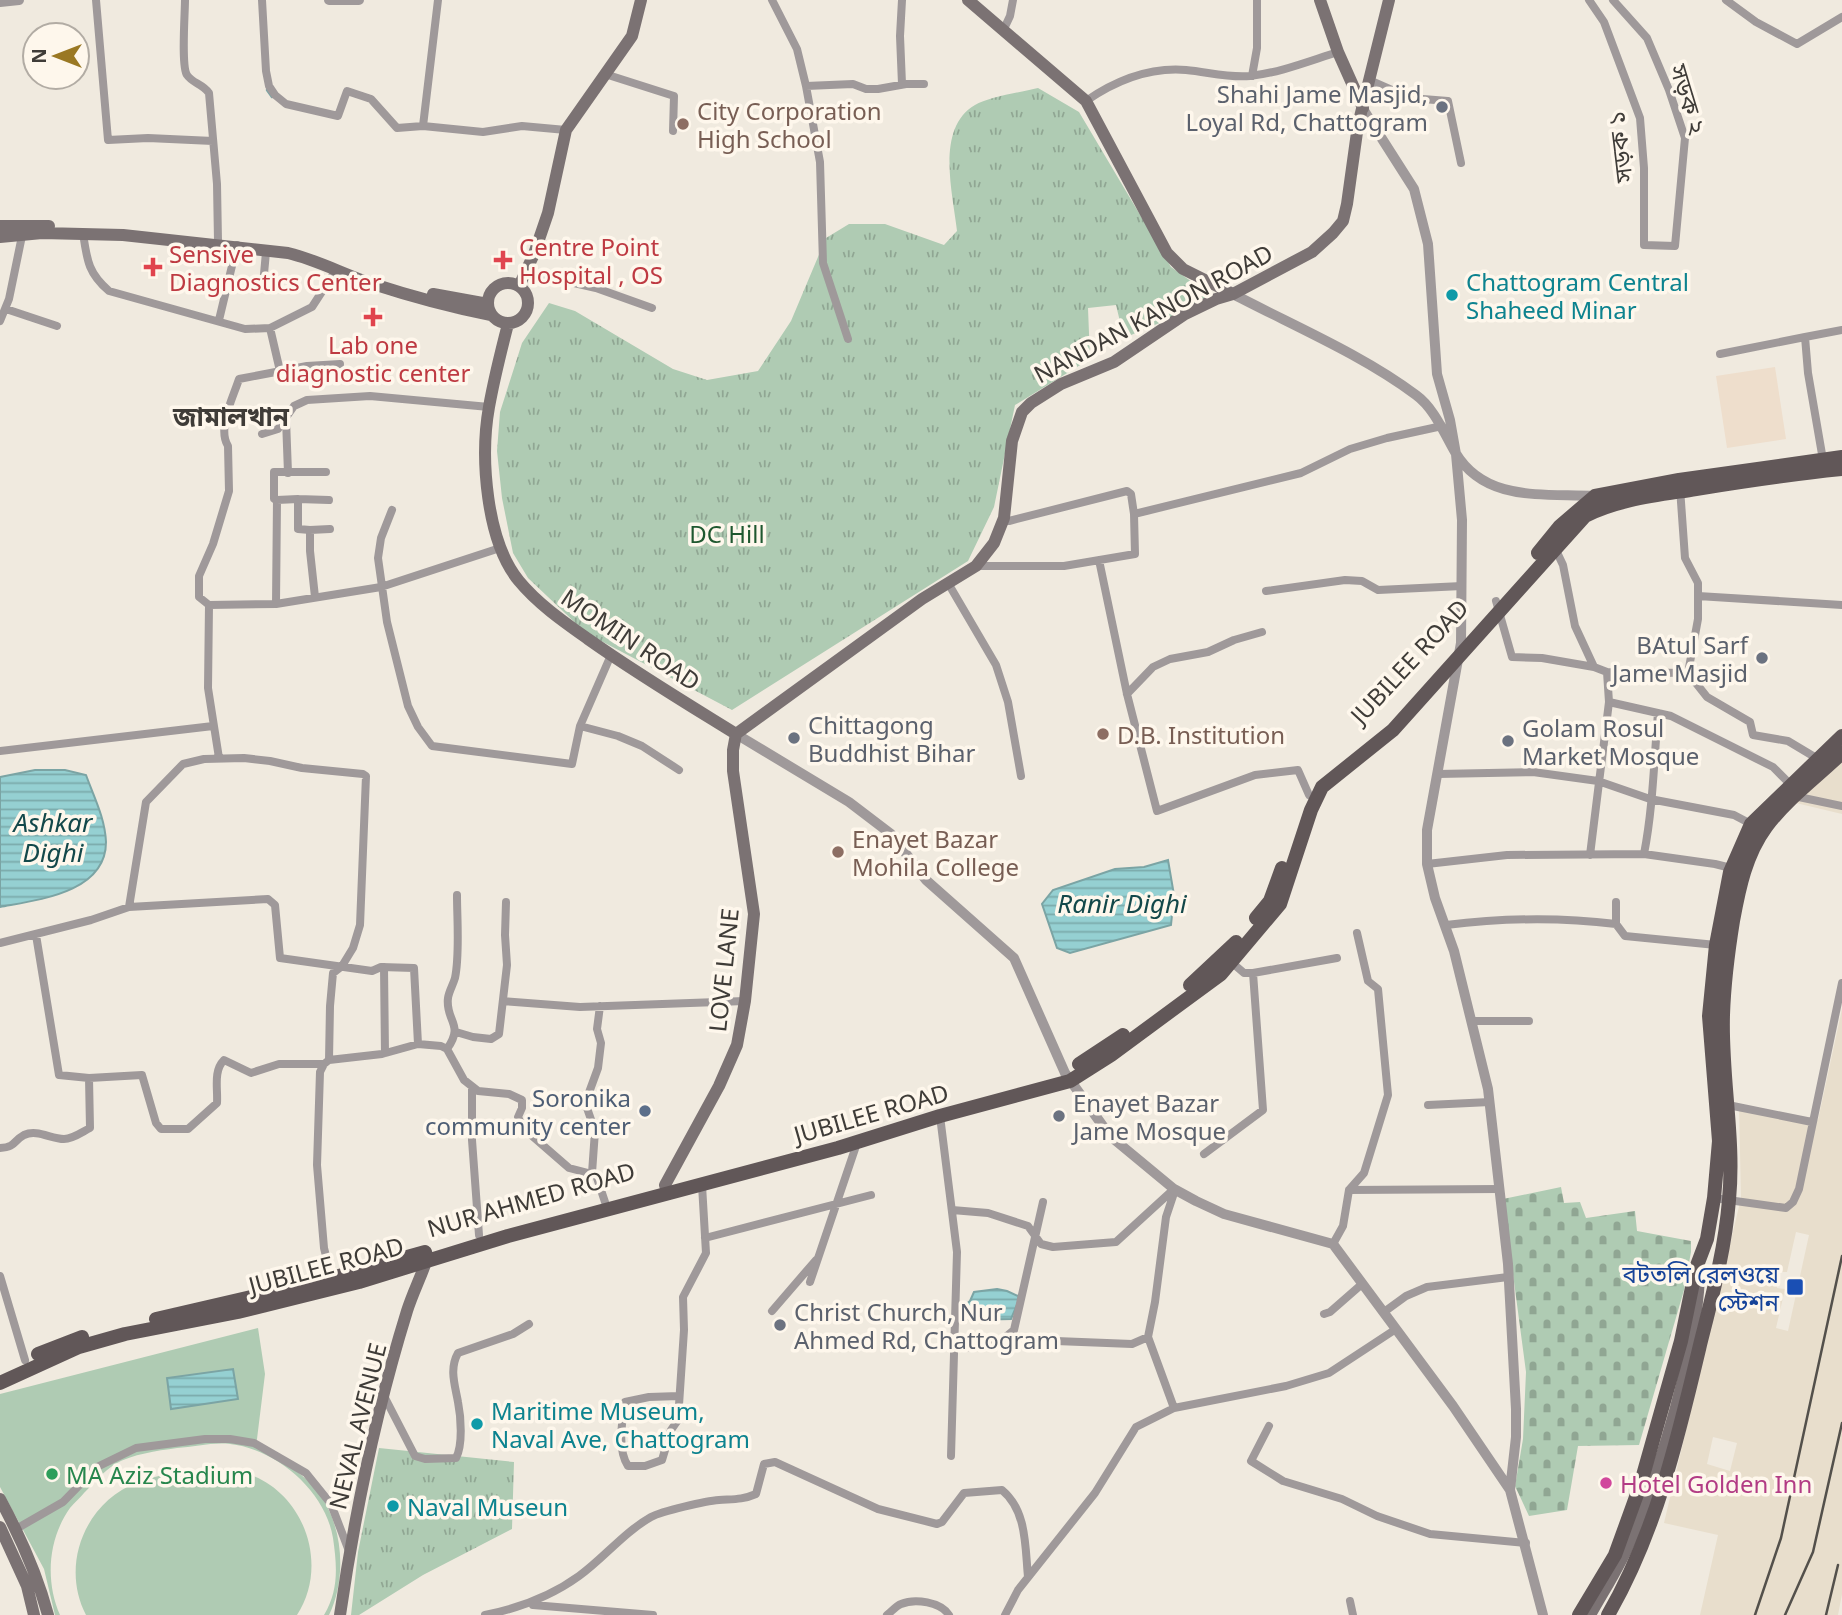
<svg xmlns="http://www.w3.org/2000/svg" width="1842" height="1615" viewBox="0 0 1842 1615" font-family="'Noto Sans','Noto Sans Bengali',sans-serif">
  <defs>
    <pattern id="cemetery-stones" width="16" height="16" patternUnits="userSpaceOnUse" patternTransform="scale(1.75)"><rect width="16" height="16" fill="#afcbb3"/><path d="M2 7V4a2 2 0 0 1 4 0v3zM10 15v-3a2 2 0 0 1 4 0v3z" fill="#90a693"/></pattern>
    <pattern id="park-tufts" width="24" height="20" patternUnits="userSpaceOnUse" patternTransform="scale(1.75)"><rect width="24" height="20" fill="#afcbb3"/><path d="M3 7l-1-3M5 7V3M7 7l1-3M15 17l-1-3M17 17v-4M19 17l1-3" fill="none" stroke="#90a693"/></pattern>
    <pattern id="water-rules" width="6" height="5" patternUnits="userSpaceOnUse" patternTransform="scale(1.75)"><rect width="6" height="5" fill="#95d0d2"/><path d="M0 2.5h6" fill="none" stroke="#7baaab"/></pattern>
  </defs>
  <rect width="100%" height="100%" fill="#f0eadf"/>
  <path fill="#e8decc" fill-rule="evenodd" d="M1842,760V814L1796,803Z
    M1842,1009V1594L1838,1615H1700L1718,1535L1664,1523L1741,1198L1739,1105L1818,1120ZM1796,1232L1809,1235L1788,1331L1776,1328L1785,1289L1777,1288L1776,1278L1779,1276L1780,1272H1787ZM1713,1437L1737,1443L1730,1471L1707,1464Z"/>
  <path fill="#eedecc" d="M1775,367L1786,439L1727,448L1716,376Z"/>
  <path fill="url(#cemetery-stones)" d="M1561,1187L1564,1203L1580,1202L1586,1218L1635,1211L1637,1231L1691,1241V1252L1684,1290L1639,1445L1578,1446L1567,1510L1529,1516L1515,1486L1523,1439L1526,1372L1503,1199Z"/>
  <path fill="url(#park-tufts)" d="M1038,88L1079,112L1171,267L1216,299L1124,338L1116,305L1088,308L1090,359L1015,405L994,507L968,561L732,710L586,633L528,578L513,553L502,498L497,451L500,412L522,343L549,303L575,311L673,369L707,380L758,371L791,321L826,238L849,224H885L944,245L957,231C953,194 935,128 975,105C988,97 1022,92 1038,88Z
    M379,1448L514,1462L512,1529L423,1575L359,1615H351L358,1552Z"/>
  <path fill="#afcbb3" d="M258,1328L265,1374L256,1447C276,1458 298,1469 314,1487C343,1520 348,1576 329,1615H324C339,1590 337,1566 333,1538C325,1490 276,1449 230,1444C213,1442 194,1447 177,1448C156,1451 133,1454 115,1464C103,1472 94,1483 84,1493C80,1498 74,1503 70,1508C48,1539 45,1581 60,1615H55L44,1569L0,1487V1394Z
    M223,1469C230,1470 238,1471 245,1473C304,1490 330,1565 297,1615H86C60,1565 85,1502 138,1482C165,1472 195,1471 223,1469Z"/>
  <path fill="url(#water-rules)" stroke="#7ba4a4" stroke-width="2" d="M35,770H65L86,775C94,797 105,818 106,842C106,893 37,900 0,907V777Z
    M1168,860L1174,895L1171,925L1070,953L1057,948L1042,904L1053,890L1115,869L1144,867Z
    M997,1289L1007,1291L1018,1296L1019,1300L1011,1319L970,1320L961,1313V1308L970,1301L974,1292Z
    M233,1369L238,1399L171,1409L167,1378Z"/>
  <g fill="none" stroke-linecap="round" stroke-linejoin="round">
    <path stroke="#7ba4a4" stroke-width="2.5" d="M267,90L272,97"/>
    <path stroke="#9f999a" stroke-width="8" d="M96,0L108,140L148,138L213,141
      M185,0C185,14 181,66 187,75C192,83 203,84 209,93L217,184L218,241
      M262,0L266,71L269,86L275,95L286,104L338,116L347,91L371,99L397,128L423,126L483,132L522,126L566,130
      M772,0L797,49L806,86L820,162L823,263L848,339
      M902,0L900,36L902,84
      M1589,0L1604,22L1640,118L1644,168V245L1675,246L1685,138L1669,90L1647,38L1613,0
      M1726,0L1756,22L1797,44L1842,17
      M1003,31L1010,16L1013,0
      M605,74L674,96L673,131
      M1252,76L1257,48V0
      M1369,80L1410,98L1448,101L1461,163
      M806,86L853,84L866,89H878L906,84H924
      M1086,101C1115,81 1150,67 1186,70C1208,72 1228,78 1250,76C1279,73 1309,61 1338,52
      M423,126L438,0
      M83,233C87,260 88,273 109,291L245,329L270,328L312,307L336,270
      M526,272L596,288L652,308
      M263,285L266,252
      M6,309L57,326
      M219,320L237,245
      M0,321L9,299L23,231
      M270,328L280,371
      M1720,354L1805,337
      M286,419L288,473
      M262,434L278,429L294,406L307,400L370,396L489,407
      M1823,460L1808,373L1805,337L1842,330
      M1680,488L1685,558L1698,583V619L1688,673
      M298,499L329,500
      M277,500L274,499V472H326
      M392,510L381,538L378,558L387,622L408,706L418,727L432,746L572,764L580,726L611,655
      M1004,518L1009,521L1127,491L1131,494L1134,514
      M1554,546L1563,565L1575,626L1594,667L1607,672L1609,702L1590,855
      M1099,560L1127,694L1157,811L1255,775L1298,770L1309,795
      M976,566H1064L1135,554L1134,514L1301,473L1350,449L1387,438L1442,426
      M948,583L996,665L1008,702L1021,776
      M1266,591L1345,580L1362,581L1378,590L1462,586
      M1698,596L1842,605
      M315,597L310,551V530L330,529
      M1496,601L1512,657L1542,658L1594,667
      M276,604L277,500L298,499V529L310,530
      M209,605L199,597V576L213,544L229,491L228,446C217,428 233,398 239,379L307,366L340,364
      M209,605L276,604L381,587L500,548
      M209,605L208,688L219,758
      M1607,672L1688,673L1707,697L1750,722L1753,735L1788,741L1818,759
      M1127,694L1153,667L1170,659L1208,652L1234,640L1262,632
      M1609,702L1671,716L1773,767L1792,786
      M580,726L618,736L642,746L679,770
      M0,751L213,726
      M1438,774L1533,772L1598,781L1650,799L1734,815L1751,824
      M1794,796L1842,806
      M1644,854C1653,808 1654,760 1658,713
      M1427,864L1507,855L1644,854L1715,864L1731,868
      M1616,902V924L1625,936L1716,945
      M129,907L146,802L183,764L204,759L244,758L270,761L302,768L363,774L366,776L360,925L353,948L342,966L333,973L330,1006L329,1060L324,1064L320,1072L317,1165L324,1248L329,1268L335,1277
      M1446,925C1503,918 1559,917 1616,924
      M0,943L91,920L129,907L268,899L275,905L280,958L372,971L381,967L414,968L418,1044
      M1230,961L1244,973H1253L1337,958
      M384,967L385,1053
      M503,1001L580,1007L745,1001
      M1472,1021H1529
      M456,1032L473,1037L491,1039L499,1034L507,965L505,935L506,902
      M447,1049C465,1024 445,1021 448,998C449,991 453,985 455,978C460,954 457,920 457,895
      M329,1060L382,1054L418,1044L441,1046L447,1049L464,1080L478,1091L509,1094L522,1100V1108L518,1117L523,1128L569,1168L596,1175L605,1202
      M89,1078L142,1075L156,1123L161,1129H188L217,1103C218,1089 213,1071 224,1060L251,1073L279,1064H324
      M472,1087V1140L479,1235
      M1428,1105L1490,1102
      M1728,1105L1812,1122
      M940,1116L957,1252L951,1456
      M0,1148C16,1147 13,1141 24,1135C37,1129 51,1139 64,1139C73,1139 82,1132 90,1128L89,1078L59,1075L36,935
      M1204,1154L1263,1110L1253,973
      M592,1173L595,1131L587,1108V1098L598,1068L601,1043L597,1029L600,1006
      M1349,1190L1499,1189
      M1714,1198L1786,1208L1793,1202L1799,1189L1842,983
      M952,1210L988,1213L1028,1226L1041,1244L1053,1247L1116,1242L1174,1189
      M705,1238L871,1195
      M1333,1244L1343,1226L1349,1190L1364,1173L1388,1095L1378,989L1368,981L1357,933
      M0,1276L25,1360
      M810,1282L857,1143
      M772,1311L816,1260
      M1384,1312L1406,1296L1427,1287L1508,1277
      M1324,1314L1330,1312L1362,1284
      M1056,1341L1132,1344L1148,1337
      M954,1347C982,1348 993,1349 1014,1330L1043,1202
      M383,1394L415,1456L425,1459L456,1458C463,1445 461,1417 458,1402C455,1385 449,1369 458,1353L513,1334L529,1324
      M679,1396L649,1397L625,1402C622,1422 617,1449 628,1466H645L662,1460L671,1430L678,1420L684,1330L683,1297L706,1253L702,1185
      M1174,1408L1148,1337L1155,1302L1166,1217L1175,1190
      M1269,1426L1251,1461L1283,1481L1342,1499L1377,1516L1430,1534L1526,1543
      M16,1529L63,1502L97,1467L136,1448L205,1439H230L254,1443L306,1473L331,1504L349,1551
      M1350,1601L1353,1615
      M533,1605L653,1615
      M485,1615C520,1608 550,1597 579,1576C604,1558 623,1533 651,1517C662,1511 706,1501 719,1500C733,1499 742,1500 756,1494L764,1464L775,1462L878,1509L937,1524L942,1522L964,1493L1002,1490C1027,1511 1025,1546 1028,1577
      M887,1615C891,1612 896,1606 901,1604C915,1598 941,1602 949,1615
      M1005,1615L1018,1590L1095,1493L1136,1427L1174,1408L1286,1386L1329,1373L1396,1329"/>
    <path stroke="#9f999a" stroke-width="10" d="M329,0H359
      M0,2L19,0
      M1363,109L1414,189L1428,244L1437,374L1450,420L1456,454L1462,520L1461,643L1427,830V864L1435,898L1454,951L1488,1089L1508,1264L1516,1409V1437L1510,1490
      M1233,294C1292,325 1363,355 1416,395C1434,408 1444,433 1455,452C1485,503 1544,493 1595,496
      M736,734L849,802L891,834L926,880L1014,958L1065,1073L1110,1136L1174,1189L1196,1201L1224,1214L1333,1244L1453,1406L1510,1490L1543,1615"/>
    <path stroke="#7b7273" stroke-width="12" d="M968,0L1086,101L1167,253L1183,269L1233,294
      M1320,0L1338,52L1363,108
      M0,226H49
      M0,237L42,233L123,235L288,253C317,260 343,274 370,283C410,296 450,307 491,315
      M488 303a20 20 0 1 1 40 0a20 20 0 1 1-40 0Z
      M519,286L534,254L548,213L566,130L632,36L641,0
      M433,294L488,304
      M508,324C501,351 494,379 489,407C480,457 486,541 519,581C538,604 564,622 588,639C636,673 686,703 736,734
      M736,734L922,599L976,566L994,543L1004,518L1012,441L1022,412L1031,403L1061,384L1114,362L1185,314L1216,299L1233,294L1312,252L1333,233L1343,221L1347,204L1358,125L1389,0
      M668,1194L665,1185L719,1086L737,1045L745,1001L754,914L733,771V750L736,734
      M0,1499C20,1536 37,1574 48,1615
      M0,1527L27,1586L34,1615
      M340,1615C355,1512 376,1411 407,1311C413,1292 422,1275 428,1256
      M1590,1615C1605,1588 1622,1563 1633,1534C1663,1462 1695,1356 1699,1278"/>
    <path stroke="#615758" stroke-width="14" d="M1538,553L1560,526L1595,496L1679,480L1842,457
      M1256,918L1270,901L1282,868
      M1190,985L1236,942
      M1079,1064L1123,1035
      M156,1319L321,1281L425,1252
      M38,1354L82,1337
      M0,1383L79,1347L125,1334L238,1312L359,1282L508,1236L838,1148L940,1116L1070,1081L1111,1055L1221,974L1280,904L1311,810L1322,787L1393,730L1585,516C1618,499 1659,495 1696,489C1745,481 1793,474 1842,469
      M1579,1615L1615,1555L1640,1486L1681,1341L1696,1268L1707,1239L1714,1198L1719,1141L1709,1016L1716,945L1730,872L1751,824L1842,736
      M1608,1615C1656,1532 1678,1438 1700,1345C1712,1297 1725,1250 1729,1200C1735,1138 1721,1077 1723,1015C1724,984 1728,952 1733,921C1739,888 1746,854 1766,827C1787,799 1817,777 1842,753"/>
    <path stroke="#53504b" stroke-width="2.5" d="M1755,1615L1781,1538L1842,1256
      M1785,1615L1813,1552L1842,1423
      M1826,1615L1838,1565"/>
  </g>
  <g fill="#6b7280" stroke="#fef7ec" stroke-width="2.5">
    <circle cx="1442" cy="107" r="7"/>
    <circle cx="1762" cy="658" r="7"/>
    <circle cx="794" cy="738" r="7"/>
    <circle cx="1508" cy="741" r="7"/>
    <circle cx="1059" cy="1116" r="7"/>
    <circle cx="780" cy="1325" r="7"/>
  </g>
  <g fill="#8d6e63" stroke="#fef7ec" stroke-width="2.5">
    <circle cx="683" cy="124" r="7"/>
    <circle cx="1103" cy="734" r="7"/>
    <circle cx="838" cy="852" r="7"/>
  </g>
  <g fill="#e0444e" stroke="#fef7ec" stroke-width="2.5">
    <path d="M499.5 249.5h7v7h7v7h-7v7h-7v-7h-7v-7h7z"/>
    <path d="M149.5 256.5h7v7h7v7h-7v7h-7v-7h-7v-7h7z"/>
    <path d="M369.5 306.5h7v7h7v7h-7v7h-7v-7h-7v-7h7z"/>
  </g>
  <g fill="#0f9aa8" stroke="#fef7ec" stroke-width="2.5">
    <circle cx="1452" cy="295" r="7"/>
    <circle cx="477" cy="1424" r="7"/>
    <circle cx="393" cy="1506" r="7"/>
  </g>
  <circle fill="#5c6f8a" stroke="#fef7ec" stroke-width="2.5" cx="645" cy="1111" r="7"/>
  <rect fill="#1a4fb4" stroke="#fef7ec" stroke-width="2.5" x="1786" y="1278" width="18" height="18" rx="3.5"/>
  <circle fill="#2e9e5b" stroke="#fef7ec" stroke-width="2.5" cx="52" cy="1474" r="7"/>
  <circle fill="#d1479c" stroke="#fef7ec" stroke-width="2.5" cx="1606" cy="1483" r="7"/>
  <g text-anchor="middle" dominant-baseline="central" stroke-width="7" stroke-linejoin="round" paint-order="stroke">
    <g font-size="24" fill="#5b616d" stroke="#fef7ec" text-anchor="start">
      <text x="1428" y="93" text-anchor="end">Shahi Jame Masjid,<tspan x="1428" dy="28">Loyal Rd, Chattogram</tspan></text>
      <text x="1748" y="644" text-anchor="end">BAtul Sarf<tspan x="1748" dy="28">Jame Masjid</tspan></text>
      <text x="808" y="724">Chittagong<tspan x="808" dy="28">Buddhist Bihar</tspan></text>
      <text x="1522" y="727">Golam Rosul<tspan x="1522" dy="28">Market Mosque</tspan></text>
      <text x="1073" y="1102">Enayet Bazar<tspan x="1073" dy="28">Jame Mosque</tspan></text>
      <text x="794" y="1311">Christ Church, Nur<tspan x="794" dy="28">Ahmed Rd, Chattogram</tspan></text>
    </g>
    <g font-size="24" fill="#3f3c38" stroke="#fef7ec">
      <text transform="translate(1689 99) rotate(73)">সড়ক ২</text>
      <text transform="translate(1619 147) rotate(-97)">সড়ক ১</text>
      <text transform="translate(1153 313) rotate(-28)">NANDAN KANON ROAD</text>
      <text transform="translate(631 639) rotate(34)">MOMIN ROAD</text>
      <text transform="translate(1409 661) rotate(-47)">JUBILEE ROAD</text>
      <text transform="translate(723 970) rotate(-84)">LOVE LANE</text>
      <text transform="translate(871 1113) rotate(-16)">JUBILEE ROAD</text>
      <text transform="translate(531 1199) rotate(-16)">NUR AHMED ROAD</text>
      <text transform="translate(326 1265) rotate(-15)">JUBILEE ROAD</text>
      <text transform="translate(357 1426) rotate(-76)">NEVAL AVENUE</text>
    </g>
    <g font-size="24" fill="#785e54" stroke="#fef7ec" text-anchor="start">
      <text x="697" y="110">City Corporation<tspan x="697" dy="28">High School</tspan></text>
      <text x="1117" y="734">D.B. Institution</text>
      <text x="852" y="838">Enayet Bazar<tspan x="852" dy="28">Mohila College</tspan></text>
    </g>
    <g font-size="24" fill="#be3a42" stroke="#fef7ec" text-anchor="start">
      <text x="519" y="246">Centre Point<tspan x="519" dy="28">Hospital , OS</tspan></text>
      <text x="169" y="253">Sensive<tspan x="169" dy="28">Diagnostics Center</tspan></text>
      <text x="373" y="344" text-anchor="middle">Lab one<tspan x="373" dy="28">diagnostic center</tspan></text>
    </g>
    <g font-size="24" fill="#0d838f" stroke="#fef7ec" text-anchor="start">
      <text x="1466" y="281">Chattogram Central<tspan x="1466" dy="28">Shaheed Minar</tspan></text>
      <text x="491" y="1410">Maritime Museum,<tspan x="491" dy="28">Naval Ave, Chattogram</tspan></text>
      <text x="407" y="1506">Naval Museun</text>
    </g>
    <g font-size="24" fill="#1f582f" stroke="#fef7ec">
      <text x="727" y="533">DC Hill</text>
    </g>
    <g font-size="24" fill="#4e5e75" stroke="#fef7ec" text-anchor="end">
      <text x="631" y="1097">Soronika<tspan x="631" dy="28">community center</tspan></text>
    </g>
    <g font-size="24" fill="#164399" stroke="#fef7ec" text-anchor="end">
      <text x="1779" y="1273">বটতলি রেলওয়ে<tspan x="1779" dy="28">স্টেশন</tspan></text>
    </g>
    <g font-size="24" fill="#27864d" stroke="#fef7ec" text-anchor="start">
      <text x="66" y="1474">MA Aziz Stadium</text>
    </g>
    <g font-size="24" fill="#b23c85" stroke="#fef7ec" text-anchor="start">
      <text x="1620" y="1483">Hotel Golden Inn</text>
    </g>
    <g font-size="26" font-weight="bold" fill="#3f3c38" stroke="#fef7ec">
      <text x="231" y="416">জামালখান</text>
    </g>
    <g font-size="26" font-style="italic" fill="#13484a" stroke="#fef7ec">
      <text x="53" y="822">Ashkar<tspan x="53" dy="30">Dighi</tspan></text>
      <text x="1122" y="903">Ranir Dighi</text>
    </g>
  </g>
  <g transform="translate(56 56) rotate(270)"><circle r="33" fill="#fef7ec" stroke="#b2aca4" stroke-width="2"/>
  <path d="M0-5L12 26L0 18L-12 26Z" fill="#9a7823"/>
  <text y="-10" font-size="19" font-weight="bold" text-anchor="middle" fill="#3f3c38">N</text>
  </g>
</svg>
